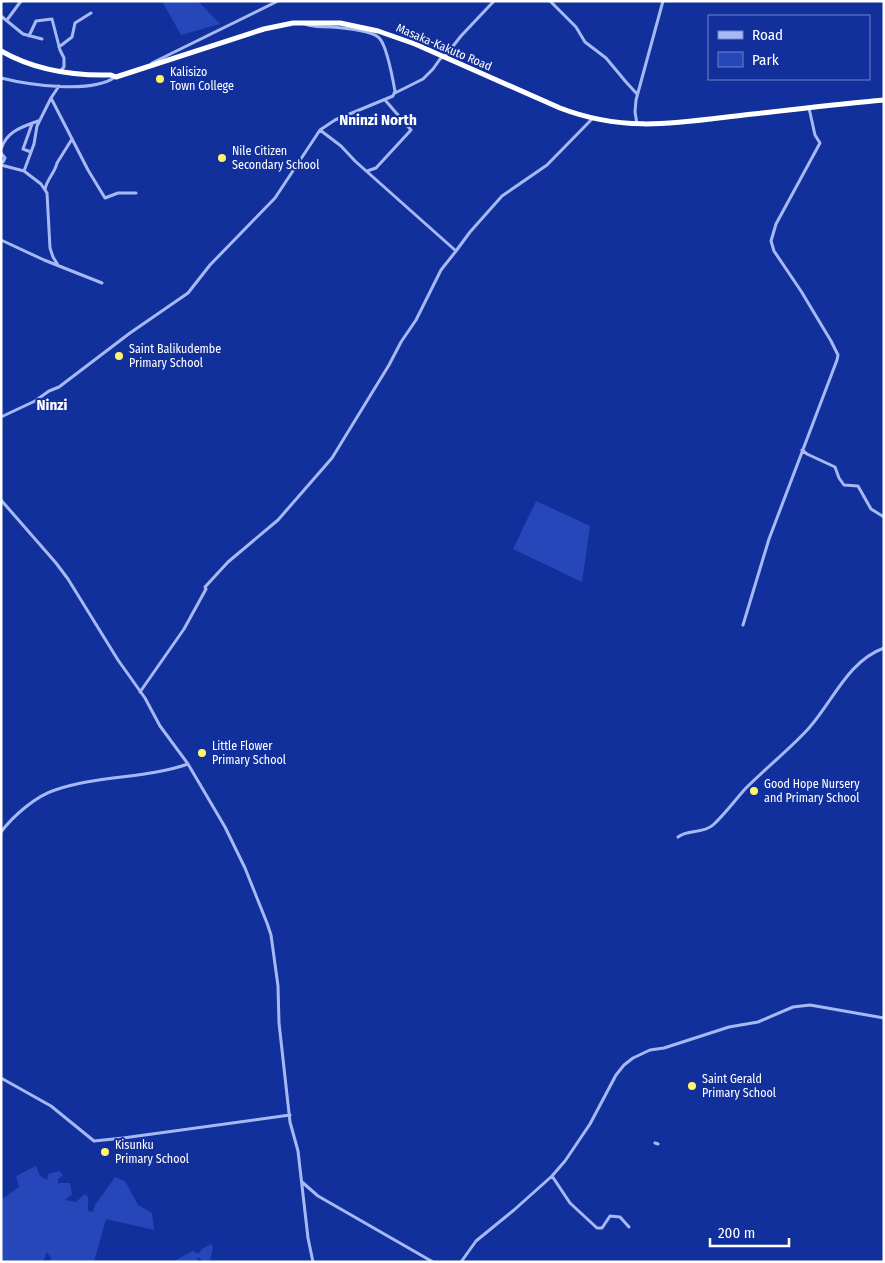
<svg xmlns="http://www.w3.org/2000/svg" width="885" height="1263" viewBox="0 0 885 1263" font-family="'Fira Sans Condensed',sans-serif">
  <rect width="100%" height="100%" fill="#12309b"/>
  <path fill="#2547ba" d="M162,1H198L220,24L181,35Z
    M536,501L590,526L582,582L513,549Z
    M36,1166L40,1176L47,1180L48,1174L59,1171L63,1175L58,1179V1183H70L72,1194L65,1200L76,1202L85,1194L88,1197V1211L93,1212L95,1205L115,1177L125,1181L138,1205L152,1213L154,1230L106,1219L94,1262H50L51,1258L47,1252L43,1262H1V1200L19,1187L16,1176Z
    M211,1244L213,1247L210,1261H203L198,1257L196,1262H172L193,1251L198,1254L203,1248Z"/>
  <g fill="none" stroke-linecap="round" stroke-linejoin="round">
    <path stroke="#a7b9f4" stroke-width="3" d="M550,1L576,27L585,42L606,58L626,82L637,94
      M1,16L23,34L42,39
      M7,20L21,1
      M305,24C313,28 323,26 332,27C342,28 374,30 380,39C387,47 393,80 395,91L393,96L335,120L320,130
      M29,36L36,21L52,19L60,50L64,58V67L60,71
      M59,47L72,37L75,23L91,13
      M152,63L278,1
      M1,78C29,85 92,94 115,77
      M59,86L51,98L88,170L105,198L118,193H136
      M395,93L423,79L433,69L440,59L446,55L461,36L494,1
      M637,124L635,112L636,100L663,1
      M1,149C7,131 22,127 38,121
      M31,152L23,149L32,124
      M1,153L5,158L3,162H1
      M1,165L24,171L41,184L47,193L50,248L53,257L58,265
      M24,171L34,144L37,126L51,98
      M367,171L376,168L411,130L385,100
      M45,190C46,180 55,173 57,163L72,139
      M1,240L44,260L102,283
      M456,251L470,232L502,196L547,165L592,119
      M1,417L35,401L49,391L59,387L130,333L188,293L210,265L275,198L320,130L341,146L355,161L456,251L441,270L416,320L401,342L389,365L332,458L278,520L228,562L205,587L206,589L184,629L140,692
      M802,450L807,454L835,467L839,478L844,485L858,486L871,509L884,517
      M1,500L56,563L68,579L118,660L145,698L160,726L188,764L225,827L245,868L267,923L271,935L278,986L279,1023L290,1122L298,1151L308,1238L313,1262
      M743,625L769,539L837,360L838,355L831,341L801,291L774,251L771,241L776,224L820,143L815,135L809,108
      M1,832C13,816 36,796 55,790C98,775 145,779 188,764
      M678,837C688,829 703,834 713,825C725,814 735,800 746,788C767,767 790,749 809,728C833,701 848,661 884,648
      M1,1078L51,1106L94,1141L123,1138L290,1115
      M655,1143L658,1144
      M552,1176L570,1203L597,1228H602L610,1216L620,1217L629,1227
      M302,1182L318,1196L433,1262
      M461,1262L476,1241L514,1210L552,1176L565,1161L590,1124L616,1075L624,1065L633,1058L650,1050L664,1048L729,1027L758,1022L793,1007L810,1005L884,1018"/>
    <path stroke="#fff" stroke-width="5" d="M1,51C34,70 73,76 111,75L116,77L264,29L293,23H340L378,31L415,44L560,108C625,133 677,123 744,115C790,110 837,104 884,100"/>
  </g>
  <g fill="#fff56a" stroke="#12309b" stroke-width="2">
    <circle cx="160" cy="79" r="5"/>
    <circle cx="222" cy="158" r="5"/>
    <circle cx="119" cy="356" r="5"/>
    <circle cx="202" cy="753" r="5"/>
    <circle cx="754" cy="791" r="5"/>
    <circle cx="692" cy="1086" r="5"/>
    <circle cx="105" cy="1152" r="5"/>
  </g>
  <g text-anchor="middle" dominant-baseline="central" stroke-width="4" stroke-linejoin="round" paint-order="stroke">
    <g font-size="12" fill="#fff" stroke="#12309b">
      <text transform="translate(444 47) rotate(23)">Masaka-Kakuto Road</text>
    </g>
    <g font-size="12" fill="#fff" stroke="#12309b" text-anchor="start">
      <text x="170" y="72">Kalisizo<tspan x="170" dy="14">Town College</tspan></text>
      <text x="232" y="151">Nile Citizen<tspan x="232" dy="14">Secondary School</tspan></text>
      <text x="129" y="349">Saint Balikudembe<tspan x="129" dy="14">Primary School</tspan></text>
      <text x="212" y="746">Little Flower<tspan x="212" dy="14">Primary School</tspan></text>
      <text x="764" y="784">Good Hope Nursery<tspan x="764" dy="14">and Primary School</tspan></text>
      <text x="702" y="1079">Saint Gerald<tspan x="702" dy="14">Primary School</tspan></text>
      <text x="115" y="1145">Kisunku<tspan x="115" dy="14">Primary School</tspan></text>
    </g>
    <g font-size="15" font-weight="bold" fill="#fff" stroke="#12309b">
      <text x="378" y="120">Nninzi North</text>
      <text x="52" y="405">Ninzi</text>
    </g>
  </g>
  <rect width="885" height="1263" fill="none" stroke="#ffffff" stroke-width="5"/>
  <rect x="708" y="15" width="162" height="65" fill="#12309b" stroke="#7183c3"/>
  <rect x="718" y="31" width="25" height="8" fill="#a7b9f4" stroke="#7183c3"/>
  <text x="752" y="40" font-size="15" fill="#ffffff">Road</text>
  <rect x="718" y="52" width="25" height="15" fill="#2547ba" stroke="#7183c3"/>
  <text x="752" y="65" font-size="15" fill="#ffffff">Park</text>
  <path d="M710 1238v8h79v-8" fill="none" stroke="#ffffff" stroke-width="2.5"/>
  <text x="718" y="1238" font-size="15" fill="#ffffff" stroke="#12309b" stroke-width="4" paint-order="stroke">200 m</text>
</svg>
